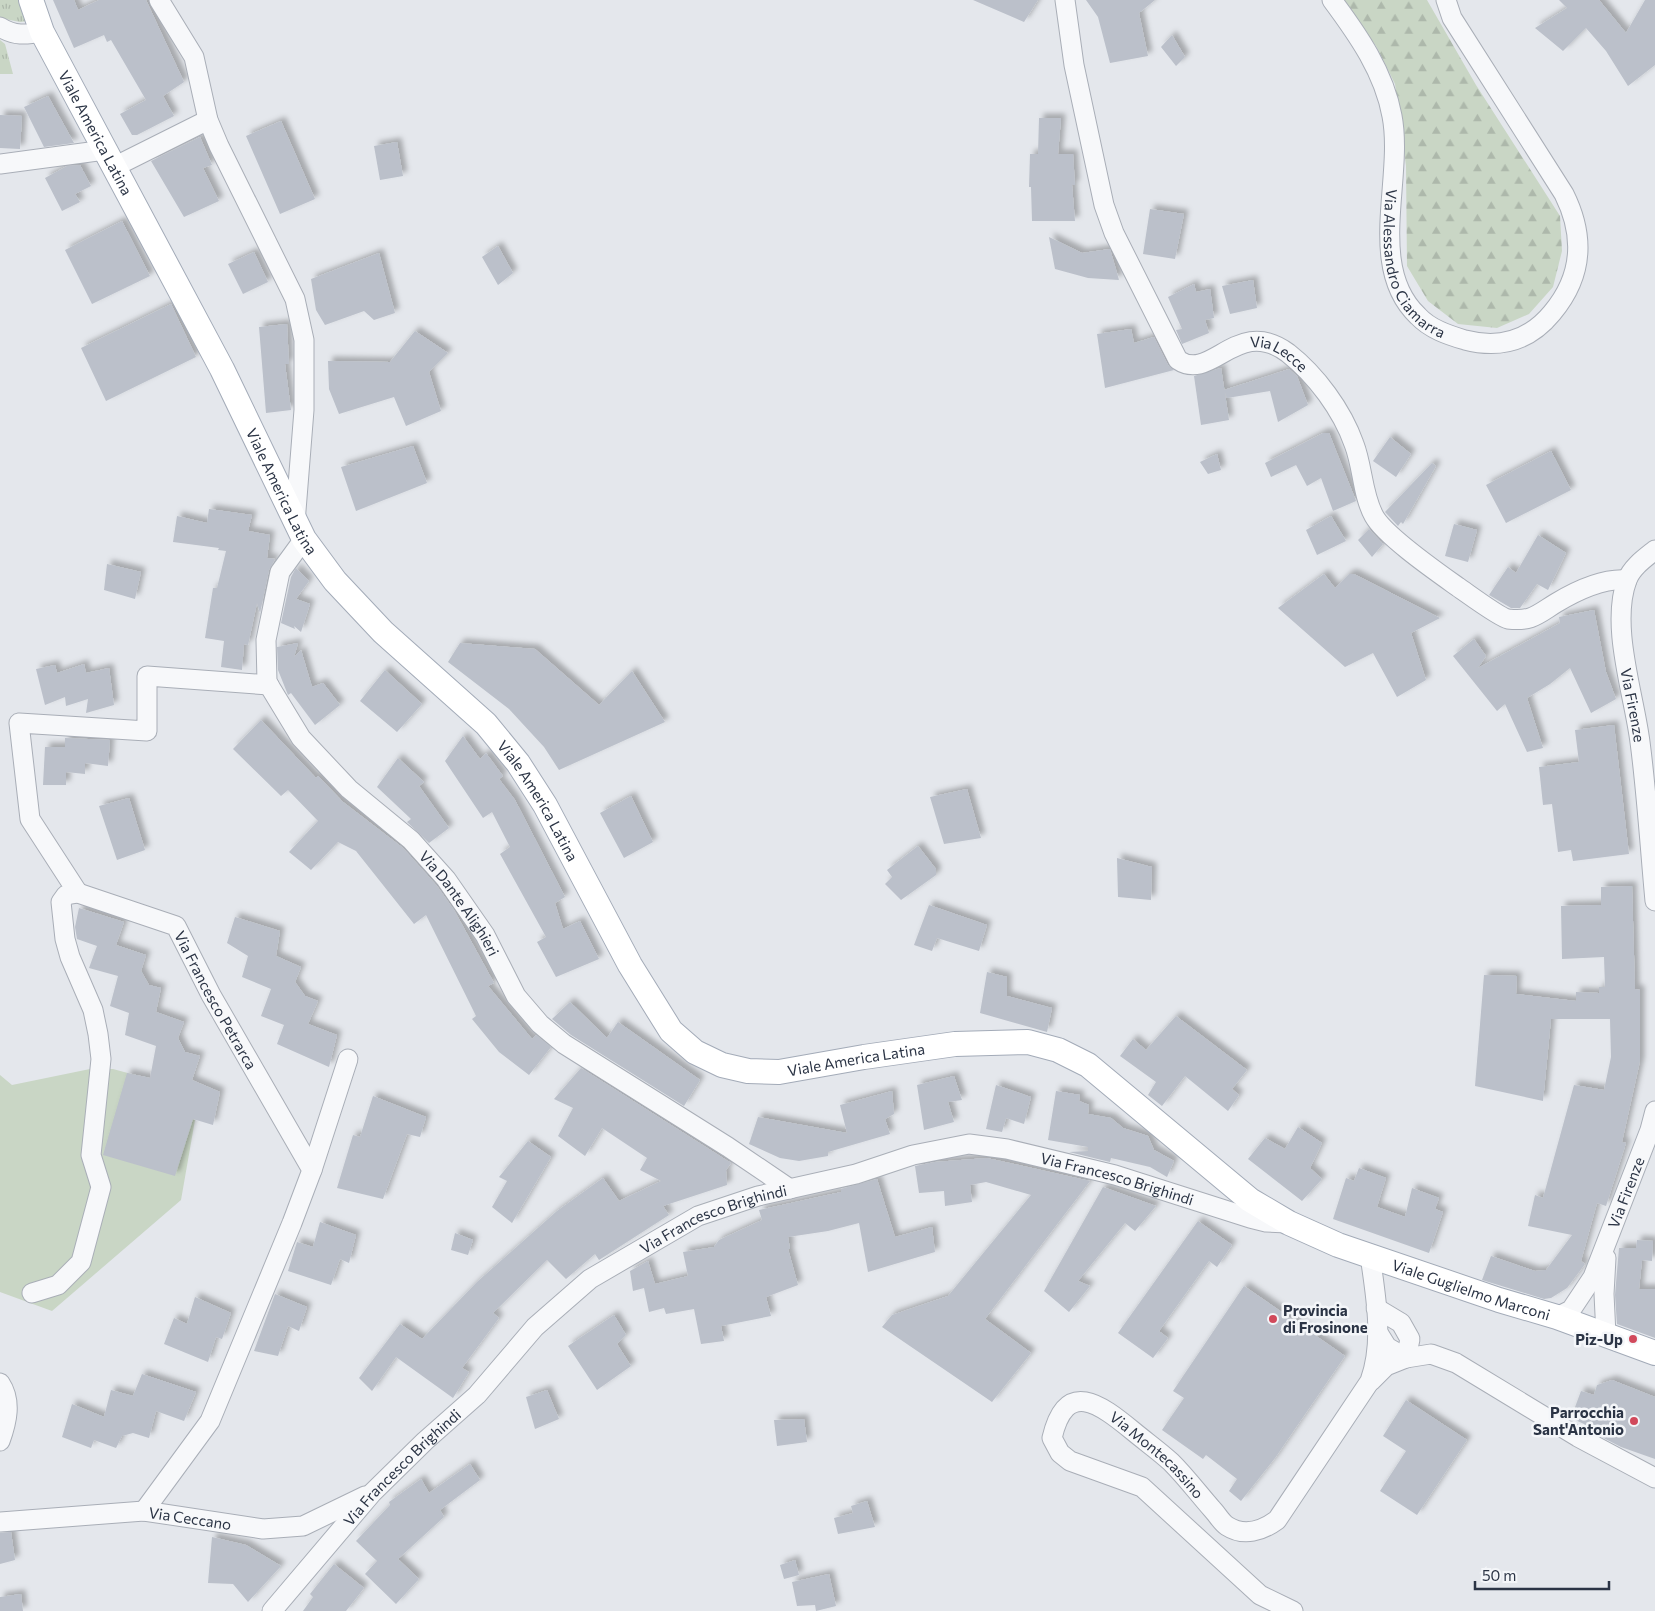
<svg xmlns="http://www.w3.org/2000/svg" width="1655" height="1611" viewBox="0 0 1655 1611" font-family="Commissioner,sans-serif">
  <defs>
    <pattern id="grass-tufts" width="24" height="20" patternUnits="userSpaceOnUse" patternTransform="scale(1.25)"><rect width="24" height="20" fill="#c9d6c5"/><path d="M3 7l-1-3M5 7V3M7 7l1-3M15 17l-1-3M17 17v-4M19 17l1-3" fill="none" stroke="#adb8ab"/></pattern>
    <pattern id="forest-firs" width="22" height="20" patternUnits="userSpaceOnUse" patternTransform="scale(1.25)"><rect width="22" height="20" fill="#c9d6c5"/><path d="M5 1l3.5 6h-7zM16 11l3.5 6h-7z" fill="#adb8ab"/></pattern>
    <filter id="shadow"><feDropShadow dx="4.5" dy="-4.5" stdDeviation="2.5" flood-color="#0004"/></filter>
  </defs>
  <rect width="100%" height="100%" fill="#e4e7ec"/>
  <path fill="url(#grass-tufts)" d="M0,0H23L29,21L20,22L0,18Z
    M0,40L5,44L13,74H0Z"/>
  <path fill="url(#forest-firs)" d="M1342,0H1427L1476,85L1560,216L1562,251L1553,287L1529,314L1497,328L1458,324L1428,301L1407,266L1406,166L1395,84L1376,46Z"/>
  <path fill="#c9d6c5" d="M90,1069H113L168,1084L163,1108L195,1120L181,1200L52,1311L0,1292V1075L12,1085Z"/>
  <path fill="#bbc0ca" filter="url(#shadow)" d="M53,0H74L78,10L99,0H146L184,82L163,96L174,116L137,135H132L120,114L146,100L111,40L107,42L104,35L74,48Z
    M973,0H1038L1024,22Z
    M1086,0H1155L1139,13L1148,56L1110,63L1098,17Z
    M1559,0H1599L1626,33L1645,0H1655V65L1628,86L1606,51L1586,28L1563,51L1535,28L1567,8Z
    M1172,35L1185,57L1176,66L1161,47Z
    M48,96L74,143L44,147L24,107Z
    M0,115L22,116L20,149L0,148Z
    M1039,118H1061L1058,154H1073L1075,185H1072L1075,221H1032L1031,187H1029L1030,154H1038Z
    M281,121L315,199L280,214L246,136Z
    M200,137L212,165L203,168L219,201L184,217L151,161Z
    M397,142L403,176L380,180L374,146Z
    M80,165L91,186L75,194L80,202L62,211L45,178L67,166Z
    M1150,209L1184,214L1175,259L1143,254Z
    M122,221L150,276L92,304L65,250Z
    M1049,237L1082,253L1110,249L1119,280L1088,278L1055,269Z
    M498,246L513,273L498,285L482,257Z
    M254,252L268,282L243,294L228,264Z
    M379,253L395,313L374,320L364,311L325,325L316,310L311,279Z
    M1253,280L1257,308L1230,314L1222,286Z
    M1194,284L1196,292L1210,289L1214,318L1205,320L1209,333L1182,344L1176,330L1182,329L1168,297Z
    M171,304L196,357L106,401L81,348Z
    M287,324L289,364H285L291,410L266,413L259,327Z
    M1131,329L1134,343L1154,337L1168,365L1174,370L1105,388L1097,334Z
    M415,331L448,353L429,372L441,411L406,426L394,397L339,414L329,389L328,361L390,362Z
    M1221,368L1229,420L1201,425L1194,376Z
    M1289,369L1297,376L1308,405L1278,422L1270,391L1227,398L1224,390Z
    M1323,433H1329L1356,501L1333,511L1321,478L1307,486L1296,465L1271,477L1265,463Z
    M1390,437L1411,454L1396,477L1373,461Z
    M413,446L427,483L356,511L341,467Z
    M1551,451L1571,490L1506,523L1486,485Z
    M1217,454L1221,470L1208,474L1200,462Z
    M1432,463L1436,466L1403,524L1401,522L1398,526L1385,512Z
    M209,509L252,515L248,531L270,535L267,558L275,559L269,570L260,613L257,603L248,645L244,644L242,670L221,667L224,641L205,638L213,588H217L226,551L218,550L219,548L173,542L177,516L207,523Z
    M1331,516L1346,541L1317,555L1306,530Z
    M1454,524L1477,530L1468,562L1445,556Z
    M1369,529L1383,544L1372,557L1358,540Z
    M1538,535L1566,553L1548,590L1537,584L1520,608H1511L1489,595L1508,567L1516,573Z
    M107,564L141,572L135,599L104,590Z
    M296,568L309,581L296,599L310,604L301,632L294,626L295,629L281,623L291,577Z
    M1324,574L1335,588L1349,574H1354L1440,618L1411,633L1426,680L1397,697L1373,653L1345,667L1278,608Z
    M1594,610L1606,672L1616,699L1591,713L1570,668L1550,684L1527,698L1543,748L1527,752L1505,704L1497,711L1453,656L1474,639L1486,656L1478,668L1560,623L1559,617Z
    M298,643L294,657L301,650L312,687L323,683L340,705L315,725L291,693L288,695L278,670L277,647Z
    M460,643L535,649L599,705L632,671L665,722L559,770L544,747L509,709L448,662Z
    M84,664L86,673L109,668L114,705L86,713L88,699L66,706L65,697L45,705L36,669L55,665L57,673Z
    M385,670L422,704L397,732L360,701Z
    M261,720L316,778L318,776L343,802L403,848L437,886L454,910L494,983L488,986L532,1039L536,1035L551,1047L529,1075L499,1052L472,1019L476,1016L426,915L414,924L356,851L338,842L311,870L289,852L318,821L288,790L281,796L233,749Z
    M1614,725L1629,854L1573,861L1571,850L1558,852L1552,804L1543,805L1539,767L1579,762L1575,730Z
    M463,736L480,759L486,753L503,776L499,779L515,800L565,897L555,903L563,929L580,921L599,959L556,977L537,942L546,937L500,854L510,847L492,812L483,818L445,761Z
    M65,738L110,740L108,766L85,763V774L66,772V785H43L45,747H65Z
    M398,758L424,782L419,786L449,828L429,843L407,822L411,819L377,787Z
    M967,789L981,838L944,844L930,797Z
    M631,796L653,842L624,858L600,813Z
    M129,798L145,850L117,860L99,806Z
    M918,846L936,869V875L901,900L885,884L892,877L887,870Z
    M1117,858L1152,867L1151,900L1118,897Z
    M1632,886L1635,989L1640,990V1061L1622,1142L1626,1143L1606,1206L1597,1203L1581,1261L1585,1264L1567,1288L1551,1298L1544,1299L1482,1280L1491,1256L1535,1271L1546,1270L1572,1235L1528,1226L1535,1195L1543,1198L1574,1085L1604,1090L1611,1057L1610,1019H1551L1543,1101L1475,1086L1484,975L1517,976L1516,994L1576,1001V992L1599,993V987H1605L1604,957L1562,959L1561,906L1601,905V887Z
    M929,905L987,925L979,951L937,938L932,951L914,945Z
    M79,908L124,922L116,945L146,955L141,971L149,985L161,988L156,1012L184,1022L178,1038L185,1052L200,1056L192,1080L220,1092L213,1125L193,1119L175,1176L103,1155L127,1073L150,1078L156,1046L125,1035L129,1013L110,1006L118,976L89,968L97,946L77,939L75,927Z
    M235,917L280,931L276,956L301,967L295,982L305,996L318,1001L308,1024L337,1035L329,1067L277,1044L284,1025L261,1016L271,989L242,977L248,956L227,943Z
    M987,972L1007,977V996L1052,1008L1047,1032L980,1013Z
    M570,1002L607,1038L618,1022L700,1080L684,1106L571,1035L552,1019Z
    M1176,1016L1247,1070L1232,1089L1239,1095L1228,1111L1185,1076L1162,1106L1148,1095L1156,1082L1120,1056L1133,1039L1146,1050Z
    M581,1068L731,1163L726,1170L727,1185L663,1206L669,1215L599,1260L595,1254L566,1279L547,1260L493,1313L499,1318L462,1368L469,1372L453,1398L396,1357L372,1391L359,1378L400,1324L422,1339L477,1282L557,1211L603,1178L619,1201L661,1181L640,1170L647,1158L602,1128L585,1156L558,1136L573,1108L554,1099Z
    M954,1076L962,1100L948,1102L954,1122L924,1130L917,1085Z
    M996,1085L1031,1097L1024,1124L1006,1118L1002,1132L986,1129Z
    M892,1091L894,1114L885,1119L890,1134L828,1152V1156L799,1161L780,1158L749,1144L758,1117L847,1133L840,1105Z
    M1056,1091L1080,1095L1079,1101L1089,1105L1088,1114L1111,1118L1123,1128L1148,1136L1154,1150L1174,1161L1167,1177L1150,1167L1111,1158L1110,1162L1069,1152L1088,1151V1147L1048,1140Z
    M373,1096L426,1117L420,1137L407,1134L383,1199L337,1188L353,1135L360,1137Z
    M1298,1127L1322,1143L1310,1168L1322,1179L1302,1201L1248,1159L1265,1138L1285,1149Z
    M528,1141L551,1157L512,1223L492,1207L507,1181L499,1177Z
    M987,1158L1090,1181L985,1319L1031,1353L992,1402L882,1327L892,1315L948,1296L1031,1195L986,1182L970,1185L972,1202L945,1206L944,1191L919,1193L915,1166L935,1162Z
    M1359,1168L1386,1178L1377,1207L1405,1217L1412,1188L1439,1198L1435,1209L1443,1212L1429,1253L1333,1219L1346,1178L1354,1181Z
    M877,1179L895,1237L932,1227L935,1252L868,1272L859,1223L828,1231L788,1237L790,1249H788L798,1285L766,1297L771,1316L721,1326L724,1341L701,1344L694,1309L666,1314L664,1308L649,1312L644,1288L633,1291L630,1271L648,1261L655,1284L688,1276L683,1252L714,1247L719,1240L762,1220L759,1210L841,1192V1189Z
    M1103,1187L1156,1206L1135,1231L1125,1223L1078,1281L1090,1286L1069,1312L1044,1291Z
    M1198,1221L1232,1245L1217,1267L1209,1261L1159,1331L1168,1338L1153,1358L1118,1333Z
    M320,1222L356,1235L349,1263L340,1259L331,1285L288,1271L297,1242L313,1247Z
    M455,1233L473,1240L468,1255L451,1250Z
    M1637,1240L1653,1241L1652,1261L1642,1260L1639,1289H1655V1338L1617,1324L1615,1295L1619,1248H1636Z
    M1244,1286L1345,1356L1275,1458L1241,1501L1229,1491L1237,1479L1206,1455L1203,1459L1162,1430L1184,1398L1173,1391Z
    M275,1294L307,1307L299,1331L288,1326L278,1356L254,1351Z
    M195,1297L231,1313L222,1339L216,1337L208,1362L164,1344L174,1318L187,1324Z
    M614,1315L626,1335L617,1344L631,1366L597,1390L568,1346Z
    M142,1374L196,1392L184,1421L156,1411L149,1438L133,1433L122,1436L116,1448L94,1440L91,1448L62,1437L72,1404L104,1417L111,1390L133,1396Z
    M1612,1380L1655,1397V1459L1621,1447L1586,1429L1584,1424L1571,1418L1581,1391L1594,1395L1597,1385Z
    M547,1390L559,1419L535,1429L526,1397Z
    M1406,1400L1467,1440L1417,1515L1380,1491L1406,1451L1383,1436Z
    M804,1419L807,1442L777,1446L774,1420Z
    M470,1464L480,1480L440,1510L444,1517L398,1559L419,1579L396,1604L365,1574L377,1561L356,1541L390,1505L389,1502L421,1479L429,1493Z
    M867,1501L875,1527L838,1534L834,1518L853,1513L851,1506Z
    M11,1532L15,1560L0,1564V1533Z
    M212,1537L246,1545L281,1566L248,1602L233,1584L208,1583Z
    M795,1560L799,1575L784,1579L780,1565Z
    M334,1564L364,1588L346,1611H303L313,1597L310,1594Z
    M829,1574L836,1606L816,1611L815,1605L797,1606L792,1582Z
    M21,1594L23,1611H0V1597Z"/>
  <g fill="none" stroke-linecap="round" stroke-linejoin="round">
    <defs>
      <g id="minor">
        <path d="M159,0L194,57L208,120L219,146L295,299L304,340V410L295,523"/>
        <path id="s1" d="M1065,0L1074,65L1104,205L1114,233L1178,360C1212,383 1237,315 1288,353C1316,375 1342,410 1354,444C1363,467 1362,494 1374,516C1385,536 1437,572 1458,587C1467,593 1499,617 1508,619C1532,622 1538,614 1556,603C1576,591 1604,578 1627,580"/>
        <path id="s2" d="M1332,0C1358,35 1384,72 1392,116C1404,178 1366,267 1418,316C1430,329 1448,335 1465,340C1500,349 1529,341 1552,313C1583,276 1585,236 1564,194L1452,18L1446,0"/>
        <path d="M0,27C14,36 26,35 42,32"/>
        <path d="M0,164L105,150"/>
        <path d="M114,167L208,120"/>
        <path id="s3" d="M304,539L280,572L266,640L267,682L301,738L349,789L411,840L446,879L485,935L516,996L540,1024L564,1044L728,1147L790,1189"/>
        <path id="s4" d="M1655,550C1645,558 1632,567 1627,580C1610,626 1634,694 1640,742C1647,795 1650,848 1655,901"/>
        <path d="M78,893L30,819L19,723L147,731V676L269,685"/>
        <path d="M312,1170L348,1059"/>
        <path d="M1606,1258L1604,1294L1606,1335"/>
        <path id="s5" d="M32,1293L58,1285L81,1262L101,1187L91,1155L101,1059L98,1034L93,1010L70,957L65,939L61,902L66,895L78,893L176,926L211,995L312,1170L292,1223L210,1421L144,1511"/>
        <path id="s6" d="M1557,1317L1571,1310L1593,1277L1650,1130L1655,1111"/>
        <path d="M1377,1331L1387,1347L1406,1358L1431,1354L1456,1363L1578,1437L1655,1478"/>
        <path d="M1371,1381L1386,1366L1406,1358L1410,1339L1401,1323L1376,1308"/>
        <path d="M0,1383C12,1401 7,1422 0,1441"/>
        <path id="s7" d="M0,1522L144,1511L263,1529L303,1526L365,1496"/>
        <path id="s8" d="M272,1611L372,1493L425,1441L477,1395L535,1327L590,1279L698,1216L758,1196L856,1174L913,1155L969,1144L1007,1149L1115,1175L1250,1218L1266,1222L1287,1223"/>
        <path id="s9" d="M1293,1611L1260,1595L1142,1487L1070,1461L1060,1453L1052,1438C1066,1378 1100,1404 1133,1431C1145,1441 1159,1451 1171,1462C1186,1477 1198,1493 1212,1509C1217,1514 1221,1522 1227,1526C1244,1537 1262,1531 1277,1520L1370,1381C1384,1343 1376,1296 1370,1256"/>
      </g>
      <g id="major">
        <path id="s10" d="M31,0L42,32L222,369L304,539L335,581L383,632L486,724L518,763L545,805L630,965L671,1031L695,1052L722,1065L748,1071L779,1072L864,1057L955,1044L1028,1042L1058,1050L1088,1065L1250,1200L1289,1223L1338,1245L1499,1300L1557,1317L1655,1353"/>
      </g>
    </defs>
    <use href="#minor" stroke="#a9aeb7" stroke-width="21"/>
    <use href="#major" stroke="#a3abb8" stroke-width="26"/>
    <use href="#minor" stroke="#f7f8fa" stroke-width="19"/>
    <use href="#major" stroke="#fff" stroke-width="24"/>
  </g>
  <g fill="#d1495b" stroke="#f4f6f9" stroke-width="2">
    <circle cx="1273" cy="1319" r="5"/>
    <circle cx="1633" cy="1339" r="5"/>
    <circle cx="1634" cy="1421" r="5"/>
  </g>
  <g text-anchor="middle" dominant-baseline="central" stroke-width="5" stroke-linejoin="round" paint-order="stroke">
    <g font-size="15" fill="#2b3445" stroke="#f4f6f9">
      <text stroke="none"><textPath href="#s10" startOffset="148">Viale America Latina</textPath></text>
      <text stroke="none"><textPath href="#s2" startOffset="288">Via Alessandro Ciamarra</textPath></text>
      <text stroke="none"><textPath href="#s1" startOffset="491">Via Lecce</textPath></text>
      <text stroke="none"><textPath href="#s10" startOffset="552">Viale America Latina</textPath></text>
      <text stroke="none"><textPath href="#s4" startOffset="168">Via Firenze</textPath></text>
      <text stroke="none"><textPath href="#s10" startOffset="958">Viale America Latina</textPath></text>
      <text stroke="none"><textPath href="#s3" startOffset="448">Via Dante Alighieri</textPath></text>
      <text stroke="none"><textPath href="#s5" startOffset="639">Via Francesco Petrarca</textPath></text>
      <text stroke="none"><textPath href="#s10" startOffset="1422">Viale America Latina</textPath></text>
      <text stroke="none"><textPath href="#s8" startOffset="1019">Via Francesco Brighindi</textPath></text>
      <text stroke="none"><textPath href="#s6" startOffset="146">Via Firenze</textPath></text>
      <text stroke="none"><textPath href="#s8" startOffset="599">Via Francesco Brighindi</textPath></text>
      <text stroke="none"><textPath href="#s10" startOffset="2110">Viale Guglielmo Marconi</textPath></text>
      <text stroke="none"><textPath href="#s9" startOffset="448">Via Montecassino</textPath></text>
      <text stroke="none"><textPath href="#s8" startOffset="194">Via Francesco Brighindi</textPath></text>
      <text stroke="none"><textPath href="#s7" startOffset="191">Via Ceccano</textPath></text>
    </g>
    <g font-size="15" font-weight="bold" fill="#2b3445" stroke="#f4f6f9" text-anchor="end">
      <text x="1283" y="1310" text-anchor="start">Provincia<tspan x="1283" dy="17">di Frosinone</tspan></text>
      <text x="1623" y="1339">Piz-Up</text>
      <text x="1624" y="1412">Parrocchia<tspan x="1624" dy="17">Sant'Antonio</tspan></text>
    </g>
  </g>
  <path d="M1475 1581v8h134v-8" fill="none" stroke="#2b3445" stroke-width="2.5"/>
  <text x="1482" y="1581" font-size="15" fill="#2b3445" stroke="#f4f6f9" stroke-width="4" paint-order="stroke">50 m</text>
</svg>
